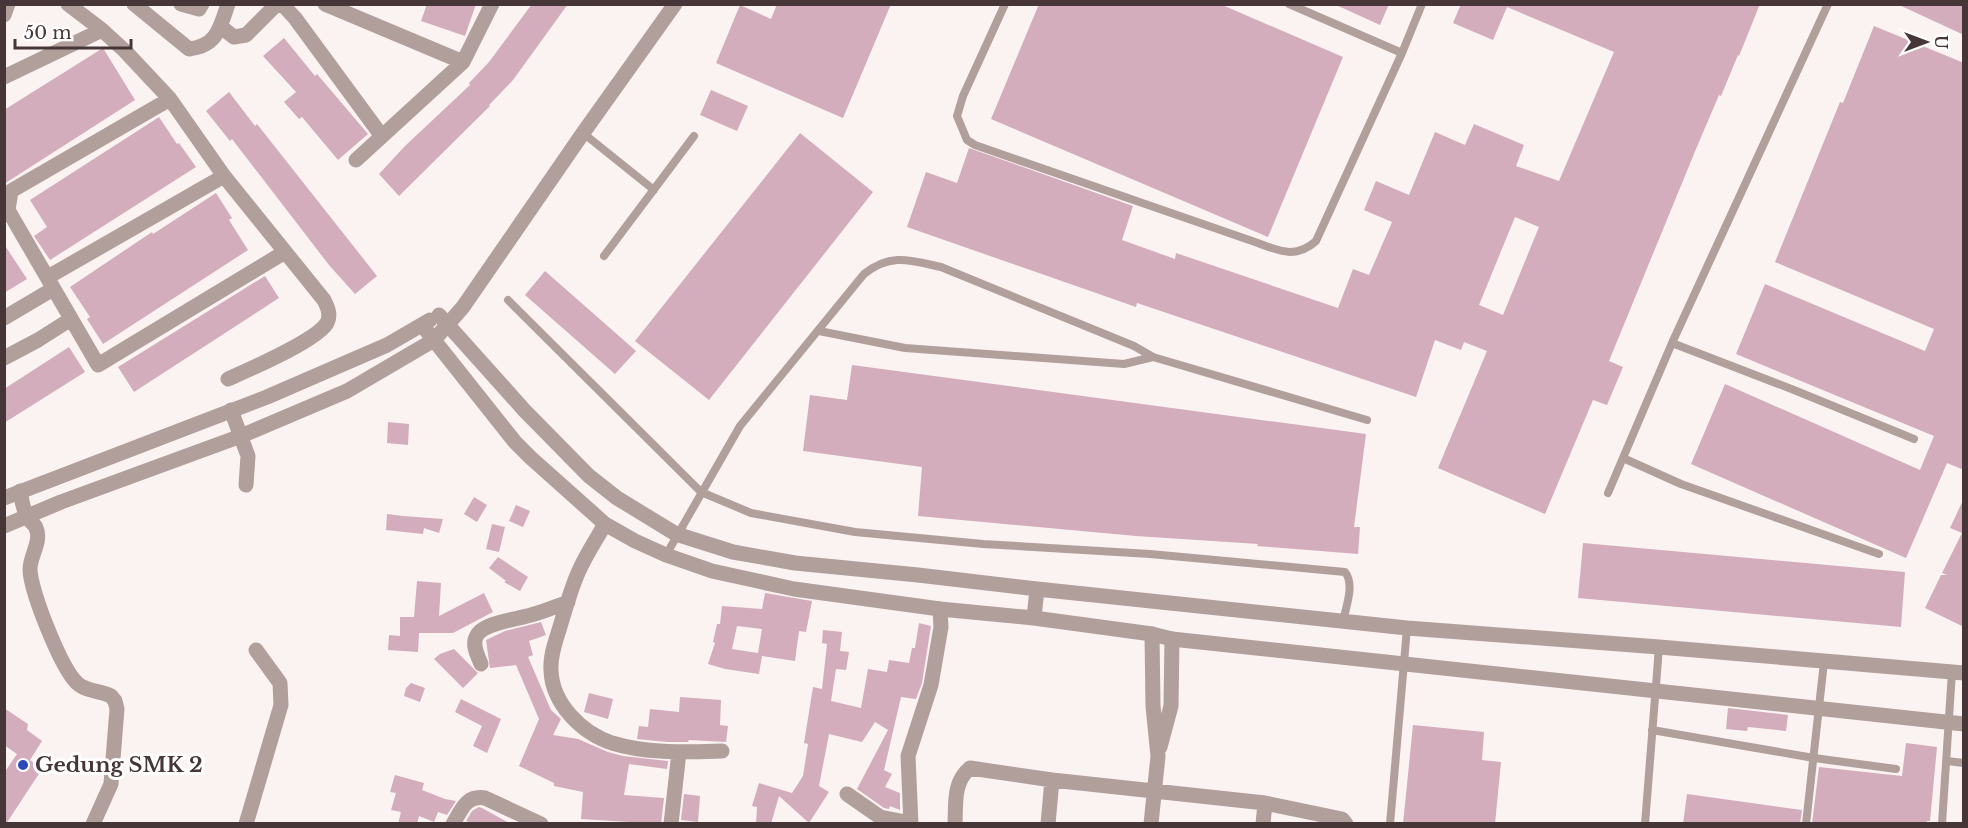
<svg xmlns="http://www.w3.org/2000/svg" width="1968" height="828" viewBox="0 0 1968 828" font-family="'Libre Baskerville',serif">
  <rect width="100%" height="100%" fill="#fbf2f2"/>
  <path fill="#d3adbc" fill-rule="evenodd" d="M427,4H476L465,36L421,21Z
    M532,4H568L513,80L489,105L490,106L399,196L379,174L405,146L470,85L469,83L489,62Z
    M777,4H891L843,118L716,63L740,5L771,19Z
    M1039,4H1220L1343,57L1268,237L991,119Z
    M1334,4H1389L1380,25Z
    M1461,4H1760L1739,56L1738,55L1721,96L1719,95L1696,149L1609,361L1623,367L1607,405L1593,400L1545,514L1438,468L1487,351L1464,342L1461,350L1435,340L1416,397L1137,303L1136,307L907,227L926,172L957,183L969,148L1133,206L1122,240L1175,259L1176,253L1338,308L1353,269L1369,275L1392,222L1364,210L1376,181L1409,195L1435,132L1465,145L1474,124L1524,145L1516,166L1559,181L1614,52L1507,7L1493,40L1453,23ZM1515,217L1539,227L1503,315L1479,305Z
    M1897,4H1964V35Z
    M1874,26L1964,63V470L1947,463L1906,558L1691,464L1725,384L1920,470L1934,436L1736,354L1765,284L1925,351L1934,329L1775,262L1840,102L1843,103Z
    M284,38L315,76L317,74L368,134L338,160L302,117L299,119L284,102L296,92L263,56Z
    M103,48L135,100L4,184V110Z
    M711,90L748,106L737,131L700,115Z
    M229,92L255,126L257,124L377,276L355,294L329,265L232,139L230,141L206,111Z
    M159,117L177,144L179,143L196,167L50,260L34,236L47,227L30,200Z
    M800,133L873,192L709,400L635,341Z
    M216,193L232,218L229,220L248,250L103,344L87,319L90,317L70,287L152,232L153,234Z
    M4,244L27,279L4,293Z
    M545,271L636,351L615,374L525,295Z
    M265,276L279,298L134,392L118,367Z
    M69,347L85,372L4,423V389Z
    M852,365L1366,434L1354,527H1360L1358,554L1257,546L1258,544L1136,536L918,516L922,467L803,451L810,395L847,400Z
    M388,422L409,424L408,445L387,443Z
    M474,497L487,505L477,522L464,514Z
    M1964,498V627L1925,608L1941,575H1947L1942,573L1962,533L1950,528Z
    M516,505L530,511L523,527L509,521Z
    M387,514L403,516L443,519L439,533L424,528L423,534L386,530Z
    M492,524L505,527L499,552L486,549Z
    M1583,543L1905,572L1901,627L1578,598Z
    M498,557L528,577L520,591L504,582L506,581L489,568Z
    M417,581L441,583L439,616L484,593L493,612L453,633H419L418,652L388,650L389,635L400,636V617H414Z
    M765,593L812,601L806,632L799,631L795,661L762,656L759,674L725,669L708,664L715,643L713,642L717,624H720L722,606L762,609ZM737,626L762,629L758,653L732,649Z
    M541,622L546,635L529,641L533,655L528,657L551,710L561,719L553,735L578,739L608,752L623,756L668,761L667,769L629,764L624,795L664,798L661,824L581,819L583,792L554,786V783L519,766L539,719L516,665L490,668L486,640L505,631Z
    M919,623L931,626L922,683L916,699L901,697L884,770L892,774L885,787L900,793V810L890,806L889,809L884,808L857,789L888,730L875,722L862,742L829,734L819,786L829,792L809,823L779,796L771,824H756L757,807L752,806L759,783L792,793L803,776L808,744L804,743L813,687L822,689L827,644L822,643L823,630L842,632L840,651L849,652L846,670L836,669L831,701L861,708L868,669L887,672L889,660L909,663L912,648H915Z
    M454,649L478,673L463,688L434,659L440,654Z
    M411,683L425,688L420,702L404,696L406,688Z
    M589,693L613,699L608,719L584,712Z
    M680,697L721,700L720,725L728,726L726,742L689,740L688,742H667L637,739L639,726L648,727L650,709L679,712Z
    M461,699L501,719L487,753L473,746L482,726L455,712Z
    M4,708L28,724L27,730L42,741L30,760L42,769L6,824H4V773L17,754L4,745Z
    M1728,708L1788,715L1786,731L1748,727L1747,731L1726,729Z
    M1413,725L1484,732L1482,760L1501,762L1495,824H1403Z
    M1906,743L1937,747L1930,821H1927V824H1812L1819,767L1902,776Z
    M395,775L424,783L422,790L445,799L456,801L447,815L438,812L434,822L419,816L417,824H398L401,812L391,810L396,793L390,792Z
    M684,794L700,796L698,822L681,820Z
    M1687,794L1802,810L1800,824H1683Z
    M479,807L482,808L511,824H474L466,821L472,811Z"/>
  <g fill="none" stroke-linecap="round" stroke-linejoin="round">
    <path stroke="#b19f9b" stroke-width="8" d="M1005,4L963,96L957,116L967,140L975,145L1255,242C1278,250 1295,260 1316,241L1402,53L1422,4
      M1289,4L1402,53
      M583,133L654,190
      M604,256L694,136
      M508,300L701,492L751,513L855,532L983,544L1150,554L1345,572C1355,584 1346,607 1343,621
      M819,331L905,348L1124,364L1153,357
      M1672,343L1794,390L1914,439
      M1623,458L1681,484L1879,554
      M1608,493L1672,343L1828,4
      M666,555L740,426L864,274C891,253 909,260 941,267L1134,346L1153,357L1367,420
      M1652,730L1814,758L1896,769
      M1947,761L1964,763
      M1390,824L1407,628
      M1645,824L1659,647
      M1806,824L1824,662
      M1942,824L1952,672"/>
    <path stroke="#b19f9b" stroke-width="15" d="M68,4L102,30L125,51L170,99L224,176L324,300C328,308 331,315 327,323C316,341 250,369 228,379
      M134,4L189,49C217,46 220,28 228,4
      M181,4L199,9L202,4
      M282,4L295,18L381,135
      M325,4L463,62
      M4,15L8,4
      M221,27L234,37L246,35L277,4
      M4,77L102,30
      M170,99L11,191L8,210L98,365L285,252
      M356,160L463,62L492,4
      M48,277L224,176
      M4,318L53,289
      M4,358L38,340L71,319
      M231,410L248,456L246,485
      M20,491C22,500 23,511 28,518C30,522 35,524 36,528C42,541 30,556 30,569C30,590 61,668 77,683C85,691 101,691 111,696L115,701L117,709L111,784L93,824
      M605,524C596,540 585,556 578,573C570,591 565,611 559,630C555,643 550,656 551,670C552,704 582,733 612,743C648,754 686,752 722,751
      M481,664C478,656 472,646 476,637C481,623 514,620 527,616C541,613 554,607 568,602
      M1160,747L1171,706L1172,639
      M847,794L880,817L911,823
      M246,824L281,705L280,683L256,650
      M453,824C462,809 466,795 485,798L541,824
      M671,824L679,752
      M911,824L908,756L931,685L941,627L940,609
      M955,824C956,803 953,782 970,768L1052,780L1265,803L1342,819L1346,824
      M1048,824L1052,780
      M1151,824L1158,756L1153,706L1152,634
      M1263,824L1265,803"/>
    <path stroke="#b19f9b" stroke-width="15" d="M439,315L524,410L589,476L617,498L676,534L733,552L795,563L918,575L1037,589L1407,628L1659,647L1964,673
      M422,325L515,442L531,458L605,524L635,541L666,555L712,571L794,589L940,609L1034,618L1152,634L1172,639L1964,724
      M4,498L267,397L387,345L430,320
      M4,526L61,502L241,436L347,391L434,340L463,307L583,133L675,4
      M1034,618L1037,589"/>
  </g>
  <circle fill="#2d49b9" stroke="#fff" stroke-width="2" cx="23" cy="765" r="6"/>
  <g text-anchor="middle" dominant-baseline="central" stroke-width="6" stroke-linejoin="round" paint-order="stroke">
    <g font-size="21" font-weight="bold" fill="#473637" stroke="#fff" text-anchor="start">
      <text x="35" y="765">Gedung SMK 2</text>
    </g>
  </g>
  <rect width="1968" height="828" fill="none" stroke="#473637" stroke-width="12"/>
  <g transform="translate(1926 42) rotate(90)" stroke="#ffffff" stroke-width="4.5" paint-order="stroke">
  <path d="M0-4.5L10 22L0 15L-10 22Z" fill="#473637"/>
  <text y="-9" font-size="16" font-weight="bold" text-anchor="middle" fill="#473637">U</text>
  </g>
  <path d="M15 39v9h116v-9" fill="none" stroke="#473637" stroke-width="3"/>
  <text x="24" y="39" font-size="18" fill="#473637" stroke="#ffffff" stroke-width="4.5" paint-order="stroke">50 m</text>
</svg>
